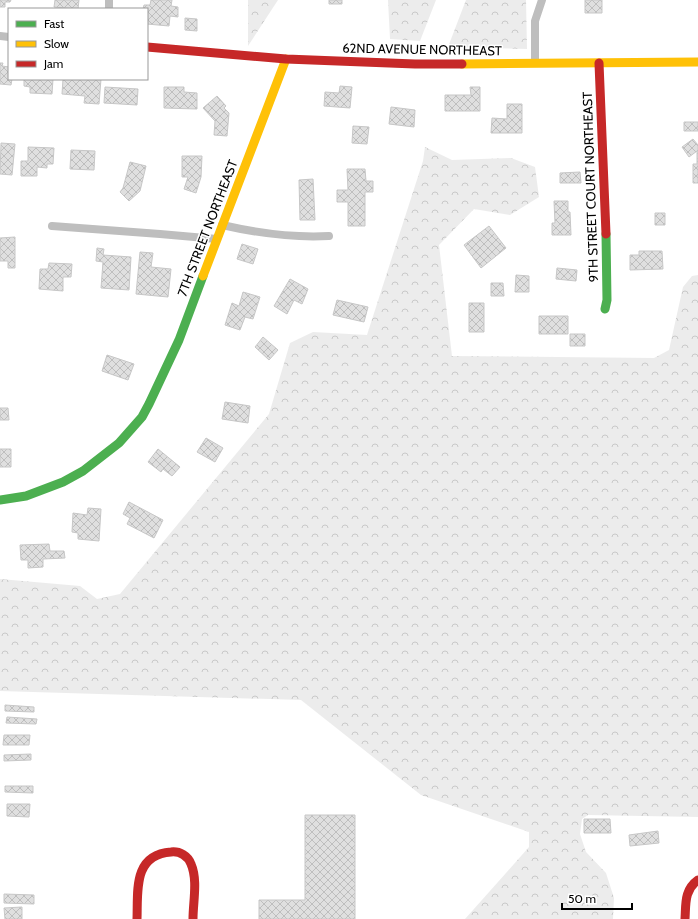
<svg xmlns="http://www.w3.org/2000/svg" width="698" height="919" viewBox="0 0 698 919" font-family="Cabin,sans-serif">
  <defs>
    <pattern id="forest-crowns" width="20" height="18" patternUnits="userSpaceOnUse"><rect width="20" height="18" fill="#ececec"/><path d="M2 6a3 3 0 1 1 6 0M12 15a3 3 0 1 1 6 0" fill="none" stroke="#c9c9c9"/></pattern>
    <pattern id="building-cross-hatch" width="8" height="8" patternUnits="userSpaceOnUse"><rect width="8" height="8" fill="#dfdfdf"/><path d="M0 0l8 8M0 8l8-8" fill="none" stroke="#bebebe"/></pattern>
  </defs>
  <rect width="100%" height="100%" fill="#fff"/>
  <path fill="url(#forest-crowns)" d="M248,0H278L248,46Z
    M388,0H436L420,41L390,39Z
    M466,0H526L527,49L448,47Z
    M425,147L452,160L511,158L535,167L539,197L510,215L474,209L439,245L452,356L654,358L669,350L683,287L692,276L698,275V817L588,815L582,819L580,834L586,852L606,873L614,898L613,919H465L529,847V832L421,795L301,700L0,691V579L80,586L97,599L120,594L269,414L290,343L313,332L367,335L423,161Z"/>
  <path fill="url(#building-cross-hatch)" stroke="#c7c7c7" d="M0,0H11L10,2H5V7H0Z
    M55,0H79L78,9L54,7Z
    M151,0H172L171,6L178,7V17L170,16L169,26L147,24V9H143L144,5H150Z
    M329,0H342V4H329Z
    M585,0H602V13H585Z
    M185,18L197,19V31L185,30Z
    M0,63H3L2,66L9,67V79H12L11,85L0,84Z
    M24,79H53L52,94L30,93V87L24,86Z
    M63,79H101L99,104L84,103L85,96L62,94Z
    M340,86L352,87L350,108L324,106L325,92L339,93Z
    M105,87L138,89L137,105L104,103Z
    M164,87H184V92L197,93V109L164,108Z
    M470,87H480V111H445V95H471Z
    M217,96L226,106L224,108L229,113L227,136L214,135L215,121L203,108Z
    M507,104H522V133H491L492,118L507,119Z
    M391,107L415,110L414,127L389,124Z
    M684,122H698V131H684Z
    M353,126L369,127L367,144L352,143Z
    M693,139L698,145V183H693V164H697V151L689,157L682,147Z
    M1,143L15,144L12,175L0,174Z
    M28,147L54,148L53,164H47V168L37,167V176H21V161H28Z
    M71,150L95,151L94,170L70,169Z
    M182,156H202L201,177L196,193L184,189L188,177H182Z
    M130,162L146,166L140,191L129,201L120,192L123,188Z
    M347,169H365L366,181H373V192H365V226H348V202H337V190H348Z
    M580,172L581,183H560V173Z
    M313,179L315,220H300L299,180Z
    M554,201H568V212H570L571,235H552V223H555Z
    M655,213H665V225H655Z
    M489,226L506,248L481,268L464,245Z
    M15,237V268H8V261H0V238Z
    M242,244L258,249L253,264L237,259Z
    M97,248L104,249L103,255L131,257L129,290L101,288L103,262L96,261Z
    M639,251H662L663,269L630,270V255H639Z
    M140,252L153,253L151,267L171,269L168,297L136,294Z
    M49,263L72,264L71,277H63V291L39,289L40,269H48Z
    M557,268L577,270L576,281L556,279Z
    M516,275L529,276V292H515Z
    M290,279L308,289L302,304L294,300L287,314L274,306Z
    M491,283H503L504,296H491Z
    M243,292L260,297L253,319L245,317L240,330L225,325L232,303L239,306Z
    M337,300L368,307L364,322L333,315Z
    M469,303H484V332H469Z
    M539,316H568V334H539Z
    M570,334H585V346H570Z
    M263,337L278,350L269,360L255,347Z
    M107,355L134,364L128,380L102,371Z
    M225,402L250,406L248,423L222,419Z
    M0,408H8L9,420H0Z
    M206,438L223,448L215,462L197,452Z
    M0,449H11V467H0Z
    M158,449L180,467L172,476L163,469L161,472L148,462Z
    M129,502L163,520L154,538L127,524L130,518L123,514Z
    M88,508L101,509L99,541L78,539V533L72,532L73,513L87,515Z
    M49,544L50,551H64L65,558L43,559V567L28,568V560H21L20,545Z
    M5,705L34,707V712L5,711Z
    M7,717L37,719L36,724L6,723Z
    M4,735H30L29,745H3Z
    M31,754V760L4,761V755Z
    M5,786H33V793L5,792Z
    M7,804H30L29,817L7,816Z
    M305,815H355V919H259V900H305Z
    M584,819H610L611,833H584Z
    M658,831L659,843L630,846L629,835Z
    M4,894L34,895V904L4,903Z
    M22,907V919H5L4,908Z"/>
  <g fill="none" stroke-linecap="round" stroke-linejoin="round">
    <path stroke="#bebebe" stroke-width="8" d="M109,9V0
      M0,36L9,37
      M535,63V21L542,0
      M222,225C257,233 293,238 329,236
      M52,226L160,234L217,239"/>
    <path stroke="#4caf50" stroke-width="9" d="M605,309L607,300L606,234
      M0,500L26,496L63,482L83,471L119,443L142,417L149,404L179,340L203,276"/>
    <path stroke="#ffc107" stroke-width="9" d="M462,64L698,62
      M203,276L286,59"/>
    <path stroke="#c62828" stroke-width="9" d="M147,47L286,59L415,64H462
      M599,63L606,234
      M137,919C138,890 133,855 171,852C180,851 188,856 191,864C198,880 193,902 193,919
      M685,919C686,904 684,890 698,880"/>
  </g>
  <g text-anchor="middle" dominant-baseline="central" stroke-width="3" stroke-linejoin="round" paint-order="stroke">
    <g font-size="13" fill="#000" stroke="#fff">
      <text transform="translate(422 49) rotate(1)">62ND AVENUE NORTHEAST</text>
      <text transform="translate(590 187) rotate(-92)">9TH STREET COURT NORTHEAST</text>
      <text transform="translate(207 228) rotate(-69)">7TH STREET NORTHEAST</text>
    </g>
  </g>
  <rect x="8" y="8" width="140" height="72" fill="#ffffff" stroke="#999999"/>
  <rect x="16" y="21" width="20" height="6" fill="#4caf50" stroke="#999999"/>
  <text x="44" y="28" font-size="12" fill="#000000">Fast</text>
  <rect x="16" y="41" width="20" height="6" fill="#ffc107" stroke="#999999"/>
  <text x="44" y="48" font-size="12" fill="#000000">Slow</text>
  <rect x="16" y="61" width="20" height="6" fill="#c62828" stroke="#999999"/>
  <text x="44" y="68" font-size="12" fill="#000000">Jam</text>
  <path d="M562 903v6h70v-6" fill="none" stroke="#000000" stroke-width="2"/>
  <text x="568" y="903" font-size="12" fill="#000000" stroke="#ffffff" stroke-width="3" paint-order="stroke">50 m</text>
</svg>
